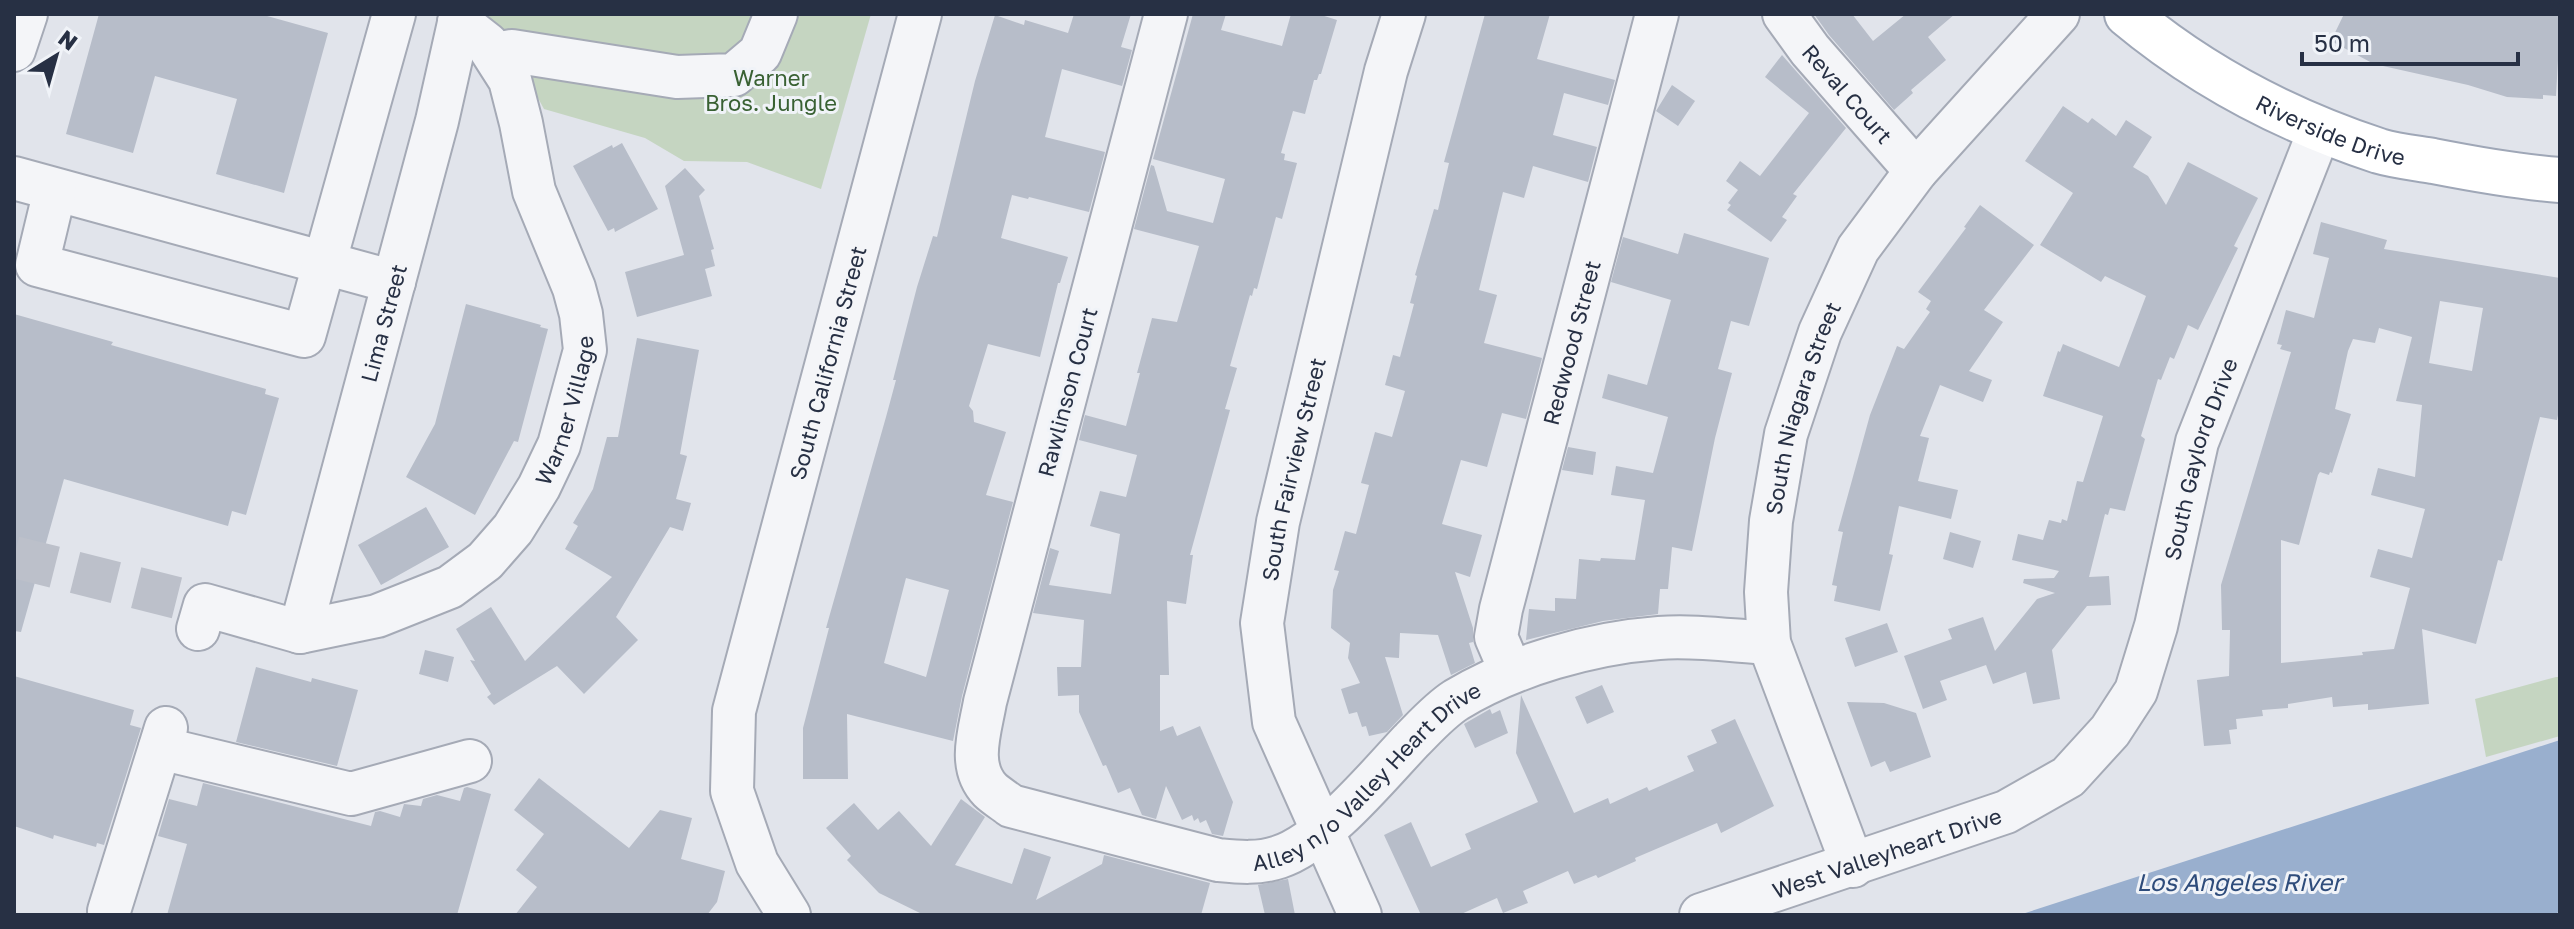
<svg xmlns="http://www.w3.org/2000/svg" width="2574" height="929" viewBox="0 0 2574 929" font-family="'Golos Text',sans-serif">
  <rect width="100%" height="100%" fill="#e1e4eb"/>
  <path fill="#c5d5c1" d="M479,14H871L821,189L747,162L684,161L645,138L544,109L512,51Z
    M2556,677H2560V736L2486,757L2475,699Z"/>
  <path fill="#99afce" d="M2560,740V912L2550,915H2019Z"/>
  <path fill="#b7bdc9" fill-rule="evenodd" d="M99,14H260L328,33L284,193L216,174L237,99L155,76L133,153L66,134Z
    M1074,14H1131L1121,47L1132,50L1122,86L1062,69L1045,137L1105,152L1089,212L1029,197L1028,199L1012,195L1001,238L1068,257L1060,283H1058L1040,357L988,344L969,406L973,411L974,422L1006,432L986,495L1013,502L962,696L953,741L847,714L848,779H803V728L829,628H826L886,417L896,380H893L917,287L933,236L937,237L975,81L995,15L1024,25L1025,20L1068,33ZM906,578L949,590L926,677L884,663Z
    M1193,14H1226L1221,30L1282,46L1291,14H1318L1337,20L1321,74H1319L1317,80H1314L1305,114L1293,111L1281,153L1285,154L1284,160L1297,163L1282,219L1276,217L1257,289L1254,288L1252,296L1250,295L1230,366L1237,368L1225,409L1230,410L1190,555H1193L1186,604L1167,601L1169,675H1160V731L1173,726L1177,736L1200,726L1233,802L1223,836L1212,834L1206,820L1200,823L1198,818L1194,821L1192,815L1182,820L1166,786L1156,819L1142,815L1130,788L1118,793L1106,765L1103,766L1079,712V695L1058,696L1057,667H1081L1084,620L1033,613L1050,548L1059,551L1049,585L1111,594L1120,534L1090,526L1100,491L1126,497L1137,455L1079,440L1085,415L1126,426L1140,373H1137L1152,318L1177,322L1199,246L1134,229L1151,165L1154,166L1167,211L1213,223L1225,179L1153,159Z
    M1485,14H1550L1537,59L1615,80L1608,105L1564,93L1553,135L1597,147L1588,182L1533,166L1524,198L1503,192L1479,290L1497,295L1484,343L1542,358L1526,419L1502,413L1487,467L1461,460L1442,524L1482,535L1470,577L1455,572L1473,628V642L1469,643L1475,663L1451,675L1438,635L1400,633L1399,658L1385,657L1403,715L1387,732L1369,736L1366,726L1362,727L1357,712L1349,714L1341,689L1360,683L1348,658L1350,643L1331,628L1333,590L1339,571L1334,570L1345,531L1356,534L1369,485L1361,483L1375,432L1392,437L1405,391L1385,385L1393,355L1400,357L1414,304L1410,303L1417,276L1415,275L1434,209L1438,210L1449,163L1444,162Z
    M1814,14H1852L1873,41L1906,14H1955L1928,37L1946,60L1911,90L1913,93L1894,110L1829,35Z
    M2344,14H2560V60H2558L2556,96L2543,95V99L2507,97L2468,85L2374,64L2331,41Z
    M1782,55L1846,128L1793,194L1797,196L1782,217L1787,220L1771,242L1727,210L1731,205L1728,203L1738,190L1726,181L1740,161L1760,176L1809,113L1765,77Z
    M1672,85L1695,101L1678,126L1656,111Z
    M2063,106L2088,123L2092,118L2116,136L2126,120L2152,137L2133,167L2148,176L2166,205L2188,162L2258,198L2234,246L2238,248L2198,330L2188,325L2174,359L2170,357L2161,380L2158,379L2141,436L2145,439L2125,511L2110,508L2108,515L2105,514L2089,577L2109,576L2111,605L2087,606L2052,650L2060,699L2033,704L2026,672L1993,684L1986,665L1940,681L1947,700L1923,709L1904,656L1952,639L1948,629L1983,617L1995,651L2037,599L2055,593L2023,583L2024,579L2054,578L2059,571L2012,560L2018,534L2043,540L2049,520L2061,523L2062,519L2067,521L2077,481L2083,482L2103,416L2043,396L2058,351L2060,352L2063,344L2119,367L2146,296L2105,276L2101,282L2040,245L2073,193L2025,161Z
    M622,143L658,209L615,232L614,228L608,231L573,166L612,145L613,148Z
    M685,168L705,190L699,196L714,249L711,250L715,266L705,269L712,296L637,317L625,272L684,255L665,186Z
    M1980,205L2034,245L1984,310L2003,322L1969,371L1992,380L1983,402L1940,385L1920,436L1929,438L1918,481L1958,490L1951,519L1899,506L1889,554L1893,555L1880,611L1834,601L1837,586L1832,585L1843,532L1838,531L1870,415L1897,346L1904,349L1930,312L1926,309L1931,301L1918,292L1966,228L1964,227Z
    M2321,222L2387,240L2384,249L2560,278V405L2557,420L2540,417L2502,561L2498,560L2476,644L2422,629L2429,704L2368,710V704L2333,707L2332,697L2288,704V708L2262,710L2263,716L2236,719L2237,729L2229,730L2231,744L2204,746L2197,680L2229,676L2230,630H2222L2221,585L2291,352L2280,349L2282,345L2277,344L2286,310L2314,318L2329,258L2313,254ZM2440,301L2483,308L2472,371L2429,363ZM2379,328L2412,337L2396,401L2422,405L2415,477L2378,468L2371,495L2425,509L2412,558L2378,549L2370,577L2410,588L2394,649L2362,652L2363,655L2281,663V540L2299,545L2318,475L2320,472L2329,475L2330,472L2332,473L2351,414L2335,409L2348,351L2353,339L2375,343Z
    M1684,233L1769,258L1749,326L1731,321L1718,369L1732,373L1715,438L1692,551L1672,547L1668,589H1660L1658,614L1603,621L1526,640L1529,609L1555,611V598L1576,599L1579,559L1600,561L1601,558L1635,560L1645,500L1611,495L1616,466L1653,473L1668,417L1602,398L1608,374L1647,385L1671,300L1611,282L1623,237L1678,254Z
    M466,304L541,325L540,327L548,329L518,442L514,441L475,515L406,477L435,424Z
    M14,314L113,342L111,345L266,389L265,394L279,398L246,515L232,511L228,526L64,479L21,632L14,631Z
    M637,338L699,350L680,454L687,456L676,499L691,503L683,531L670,527L616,617L638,640L584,694L557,666L494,705L487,697L491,694L470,660L475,661L456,629L491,607L525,661L612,577L565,549L578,526L573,523L593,489L607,437H618Z
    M1568,447L1596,452L1593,475L1562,470Z
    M426,507L449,547L381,585L358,545Z
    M1950,532L1981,541L1973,568L1943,559Z
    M1887,623L1898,652L1855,667L1845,638Z
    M425,650L454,657L448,682L419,674Z
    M256,667L311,682L312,678L358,690L337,766L236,742Z
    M14,676L134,710L130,725L141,728L104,845L97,843L96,847L54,835L53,839L14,826Z
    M1602,685L1614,712L1587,724L1575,697Z
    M1521,695L1574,813L1608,798L1610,804L1647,787L1649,791L1694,771L1687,756L1717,743L1711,730L1735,719L1774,806L1721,833L1717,823L1635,858L1636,861L1598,878L1596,875L1574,884L1568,871L1523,891L1528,903L1503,913L1497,898L1459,915H1421L1384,835L1411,822L1431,867L1471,849L1465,834L1538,802L1516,753Z
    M1847,702L1884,703L1916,713L1931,757L1890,772L1885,761L1871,767Z
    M1490,709L1492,714L1500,710L1508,733L1475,748L1464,724Z
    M539,778L629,848L660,810L692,818L681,859L725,871L717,902L707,915H515L537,887L516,870L544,834L514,810Z
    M203,783L371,826L375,812L380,811L400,817L404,804L421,806L423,799L437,795L460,801L464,788L467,787L491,794L457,915H167L187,844L158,836L169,799L197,806Z
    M961,799L985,817L955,865L1012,884L1024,848L1051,857L1036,900L1102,864L1104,855L1210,883L1201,915H924L879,893L847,860L851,856L826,828L854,803L878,830L899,811L931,846Z
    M1288,879L1295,915H1265L1258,885Z"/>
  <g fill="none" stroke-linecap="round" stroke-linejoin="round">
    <path stroke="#bcc0ca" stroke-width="42" stroke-dasharray="42 21" stroke-linecap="butt" d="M14,557L205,605"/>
    <defs>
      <g id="minor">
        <path id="s1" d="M1166,14L985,702C980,731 967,766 990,790C996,796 1005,801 1011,806L1218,860C1239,862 1258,864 1279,857C1323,843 1378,776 1411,741C1425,727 1439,711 1456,700C1514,665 1591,643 1659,638C1694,635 1734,641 1769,643"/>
        <path id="s2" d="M1784,14L1810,50L1916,171"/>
        <path d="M14,50L26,14"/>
        <path d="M495,54L512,51L677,77L734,75L760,53L776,14"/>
        <path d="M14,178L394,282"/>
        <path d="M55,190L37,265L304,336L394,14"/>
        <path id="s3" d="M198,629L205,605L300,632L377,616L450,587L485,561L513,529L539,487L559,445L585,350L581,314L574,288L534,191L521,123L510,80L487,44L459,22"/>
        <path id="s4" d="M300,632L437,121L461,14"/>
        <path id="s5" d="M1511,672L1496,637L1501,609L1657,14"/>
        <path d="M160,748L351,794L470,761"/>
        <path id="s6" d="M1853,866L1769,643L1766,592L1771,521L1786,434L1820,332L1858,249L1916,171L2058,14"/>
        <path d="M109,911L166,728"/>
        <path id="s7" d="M789,915L757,863L732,791L734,711L920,14"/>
        <path id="s8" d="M1360,915L1274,722L1262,623L1278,522L1386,71L1404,14"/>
        <path id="s9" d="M1701,915L2006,812L2068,777L2110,731L2136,691L2156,626L2197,442L2320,129"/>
      </g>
      <g id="major">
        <path id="s10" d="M2127,14C2200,75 2288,121 2379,151C2396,156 2415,158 2433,161C2474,169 2518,177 2560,180"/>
      </g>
    </defs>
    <use href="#minor" stroke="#a5aab6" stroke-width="46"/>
    <use href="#major" stroke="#9fa7b7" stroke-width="48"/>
    <use href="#minor" stroke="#f4f5f8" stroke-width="42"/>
    <use href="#major" stroke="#fff" stroke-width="44"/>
  </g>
  <g text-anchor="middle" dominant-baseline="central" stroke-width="6" stroke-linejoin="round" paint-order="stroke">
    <g font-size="22" fill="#396133" stroke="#f0f3f8">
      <text x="771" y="77">Warner<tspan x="771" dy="25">Bros. Jungle</tspan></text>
    </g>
    <g font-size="22" fill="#273044" stroke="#f0f3f8">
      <text stroke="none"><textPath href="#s2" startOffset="102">Reval Court</textPath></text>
      <text stroke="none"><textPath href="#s10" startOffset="236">Riverside Drive</textPath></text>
      <text stroke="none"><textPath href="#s4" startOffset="320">Lima Street</textPath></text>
      <text stroke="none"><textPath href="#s5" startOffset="342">Redwood Street</textPath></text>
      <text stroke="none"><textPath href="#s7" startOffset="578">South California Street</textPath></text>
      <text transform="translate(1067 392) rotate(-75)">Rawlinson Court</text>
      <text stroke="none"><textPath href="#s3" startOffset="498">Warner Village</textPath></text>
      <text stroke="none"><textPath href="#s6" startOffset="478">South Niagara Street</textPath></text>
      <text stroke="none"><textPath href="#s9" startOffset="744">South Gaylord Drive</textPath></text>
      <text stroke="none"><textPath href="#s8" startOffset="468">South Fairview Street</textPath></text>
      <text stroke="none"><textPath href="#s1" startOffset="1224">Alley n/o Valley Heart Drive</textPath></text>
      <text stroke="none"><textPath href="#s9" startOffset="196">West Valleyheart Drive</textPath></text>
    </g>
    <g font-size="24" font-style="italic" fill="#2e4c7b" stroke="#f0f3f8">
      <text x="2239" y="881">Los Angeles River</text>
    </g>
  </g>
  <rect width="2574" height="929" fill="none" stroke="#273044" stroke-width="32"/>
  <g transform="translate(56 56) rotate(37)" stroke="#f0f3f8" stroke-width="6" paint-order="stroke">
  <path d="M0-6L14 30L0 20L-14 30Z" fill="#273044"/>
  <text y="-12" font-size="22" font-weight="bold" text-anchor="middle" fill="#273044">N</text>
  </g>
  <path d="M2302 52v12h216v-12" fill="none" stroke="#273044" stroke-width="4"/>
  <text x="2314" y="52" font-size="24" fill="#273044" stroke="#f0f3f8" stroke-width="6" paint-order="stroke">50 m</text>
</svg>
